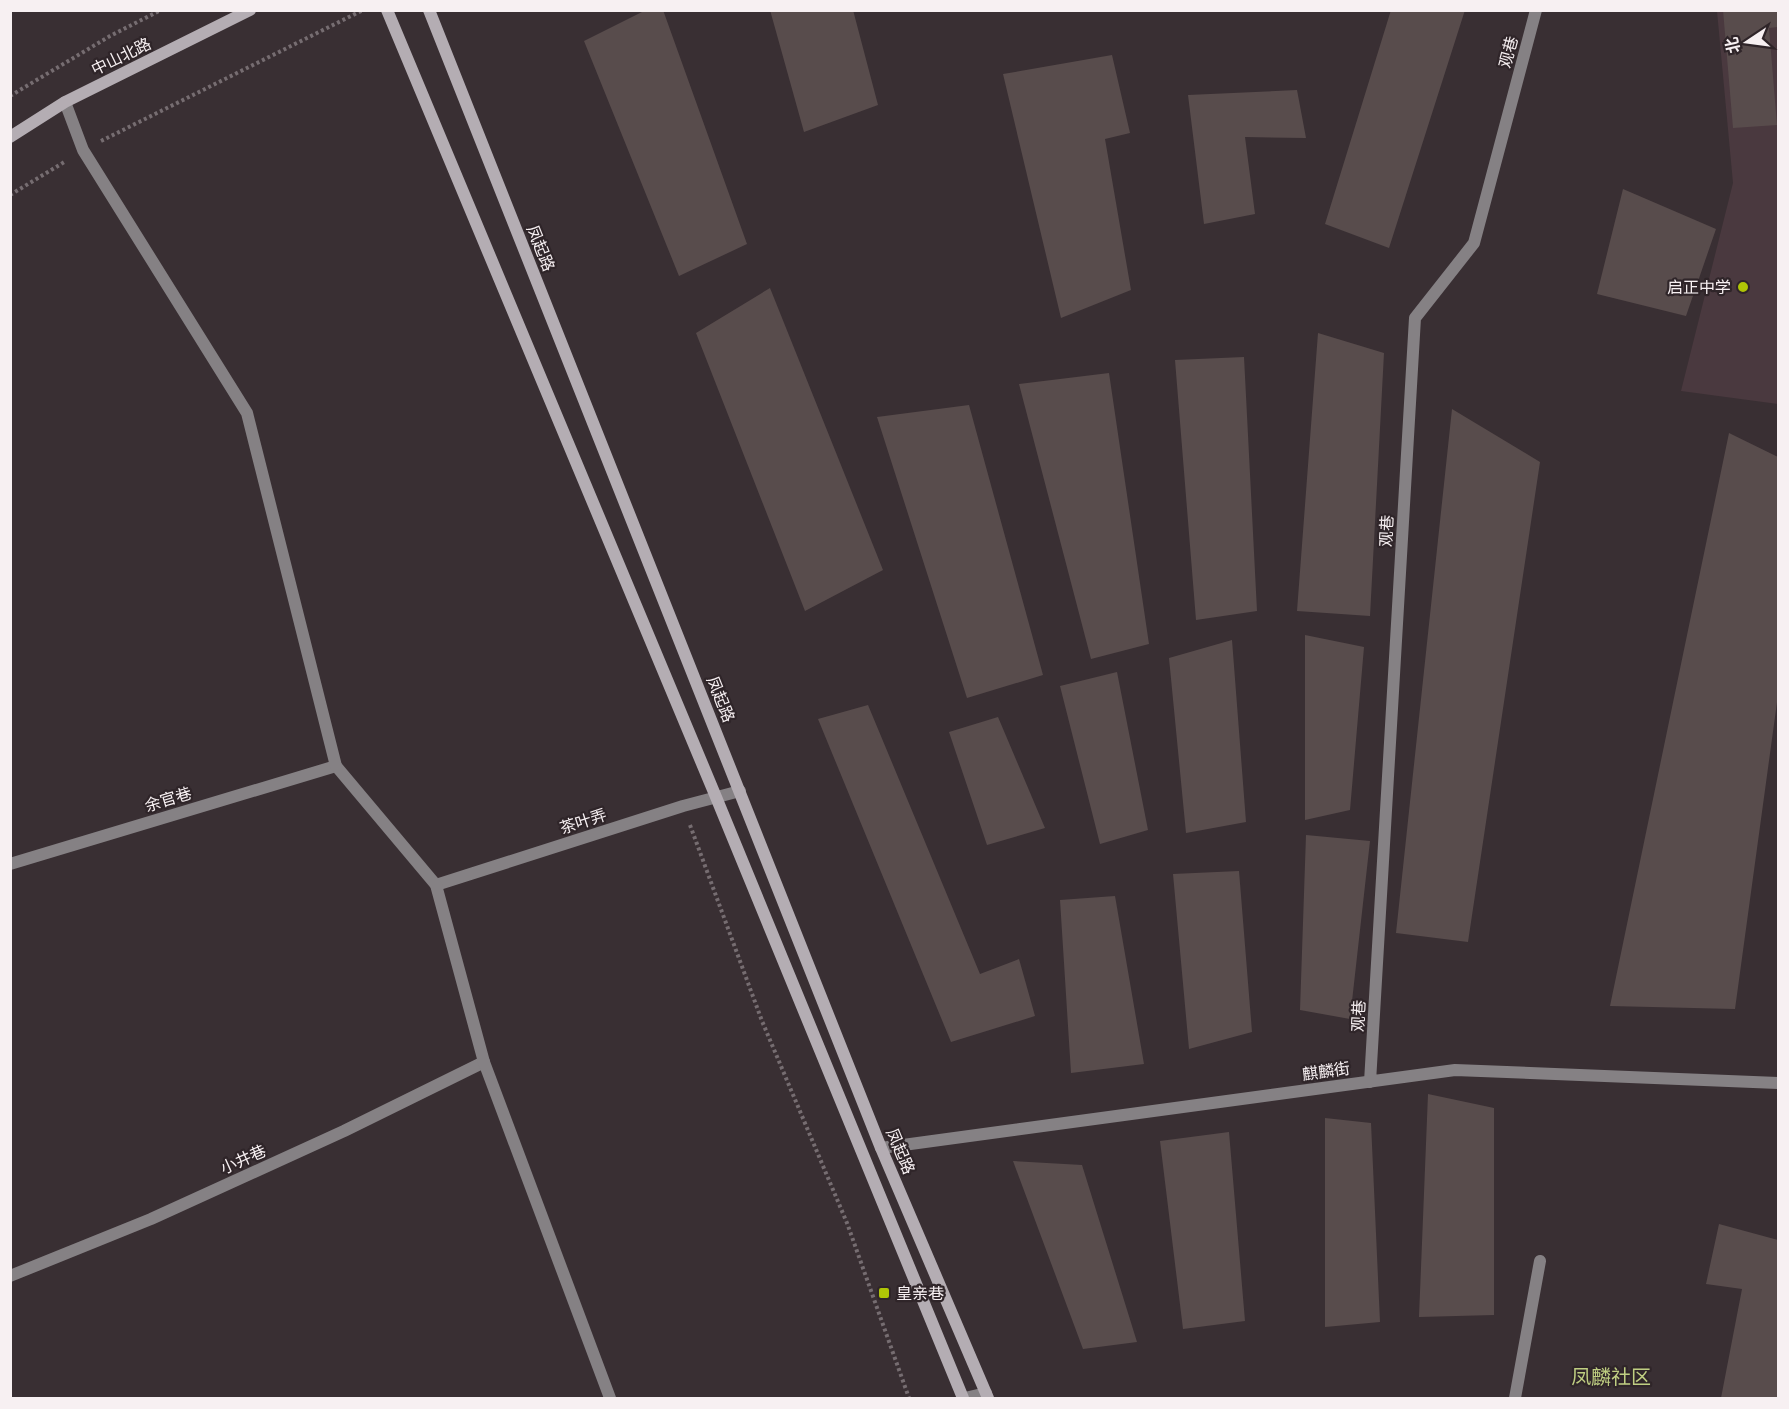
<svg xmlns="http://www.w3.org/2000/svg" width="1789" height="1409" viewBox="0 0 1789 1409" font-family="'PT Sans','Noto Sans SC',sans-serif">
  <rect width="100%" height="100%" fill="#392f33"/>
  <path fill="#4a393f" d="M1717,11H1778V404L1681,391L1733,183Z"/>
  <path fill="#584c4c" d="M646,10H663L747,244L679,276L584,41Z
    M770,10H853L878,105L804,132Z
    M1391,10H1465L1389,248L1325,224Z
    M1723,10H1778V27L1769,28L1777,125L1733,128Z
    M1112,55L1130,133L1105,139L1131,290L1061,318L1003,74Z
    M1297,90L1306,138L1245,137L1255,214L1204,224L1188,95Z
    M1623,189L1716,229L1686,316L1597,294Z
    M770,288L883,570L805,611L696,333Z
    M1318,333L1384,353L1370,616L1297,611Z
    M1244,357L1257,611L1196,620L1175,360Z
    M1109,373L1149,644L1091,659L1019,384Z
    M969,405L1043,675L967,698L877,417Z
    M1452,409L1540,462L1468,942L1396,933Z
    M1729,433L1778,457V695L1735,1009L1610,1006Z
    M1305,635L1364,647L1350,810L1305,820Z
    M1232,640L1246,822L1186,833L1169,658Z
    M1117,672L1148,830L1100,844L1060,686Z
    M868,705L980,974L1019,959L1035,1016L951,1042L818,719Z
    M998,717L1045,828L987,845L949,732Z
    M1306,835L1370,841L1350,1019L1300,1010Z
    M1239,871L1252,1032L1189,1049L1173,874Z
    M1115,896L1144,1064L1071,1073L1060,900Z
    M1428,1094L1494,1108V1315L1419,1317Z
    M1325,1118L1371,1123L1380,1322L1325,1327Z
    M1229,1132L1245,1321L1183,1329L1160,1141Z
    M1013,1161L1082,1165L1137,1342L1083,1349Z
    M1719,1224L1778,1240V1398H1721L1742,1289L1706,1284Z"/>
  <g fill="none" stroke-linecap="round" stroke-linejoin="round">
    <path stroke="#766d71" stroke-width="4" stroke-dasharray="3 3" stroke-linecap="butt" d="M10,96L110,36L161,10
      M101,141L363,10
      M10,195L66,161
      M690,825L762,1021L847,1223L909,1398"/>
    <path stroke="#858184" stroke-width="12" d="M10,864L336,766
      M436,885L683,806L740,791
      M10,1276L151,1219L344,1131L484,1062
      M1515,1398L1540,1261"/>
    <path stroke="#858184" stroke-width="12" d="M65,102L83,150L247,413L336,766L436,885L484,1062L610,1398
      M1370,1082L1415,318L1474,243L1536,10
      M881,1148L1455,1070L1778,1083
      M965,1398L986,1393"/>
    <path stroke="#b4adb3" stroke-width="12" d="M387,10L716,797L963,1398
      M429,10L881,1148L988,1398
      M10,137L65,102L250,10"/>
  </g>
  <g fill="#afc506" stroke="#2f2529" stroke-width="2">
    <circle cx="1743" cy="287" r="6"/>
    <rect x="878" y="1287" width="12" height="12" rx="3"/>
  </g>
  <g text-anchor="middle" dominant-baseline="central" stroke-width="4.5" stroke-linejoin="round" paint-order="stroke">
    <g font-size="16" fill="#f7f0f2" stroke="#2f2529">
      <text transform="translate(1508 52) rotate(-75)">观巷</text>
      <text transform="translate(121 56) rotate(-26)">中山北路</text>
      <text transform="translate(541 248) rotate(68)">凤起路</text>
      <text transform="translate(1386 531) rotate(-87)">观巷</text>
      <text transform="translate(721 699) rotate(68)">凤起路</text>
      <text transform="translate(168 799) rotate(-17)">余官巷</text>
      <text transform="translate(583 821) rotate(-18)">茶叶弄</text>
      <text transform="translate(1358 1016) rotate(-87)">观巷</text>
      <text transform="translate(1326 1071) rotate(-8)">麒麟街</text>
      <text transform="translate(901 1151) rotate(67)">凤起路</text>
      <text transform="translate(243 1159) rotate(-24)">小井巷</text>
    </g>
    <g font-size="16" fill="#f7f0f2" stroke="#2f2529" text-anchor="end">
      <text x="1731" y="287">启正中学</text>
      <text x="896" y="1293" text-anchor="start">皇亲巷</text>
    </g>
    <g font-size="20" fill="#bfce82" stroke="#2f2529">
      <text x="1611" y="1377">凤麟社区</text>
    </g>
  </g>
  <rect width="1789" height="1409" fill="none" stroke="#f7f0f2" stroke-width="24"/>
  <g transform="translate(1747 42) rotate(257)" stroke="#2f2529" stroke-width="4.5" paint-order="stroke">
  <path d="M0-4.5L10 22L0 15L-10 22Z" fill="#f7f0f2"/>
  <text y="-9" font-size="16" font-weight="bold" text-anchor="middle" fill="#f7f0f2">北</text>
  </g>
</svg>
